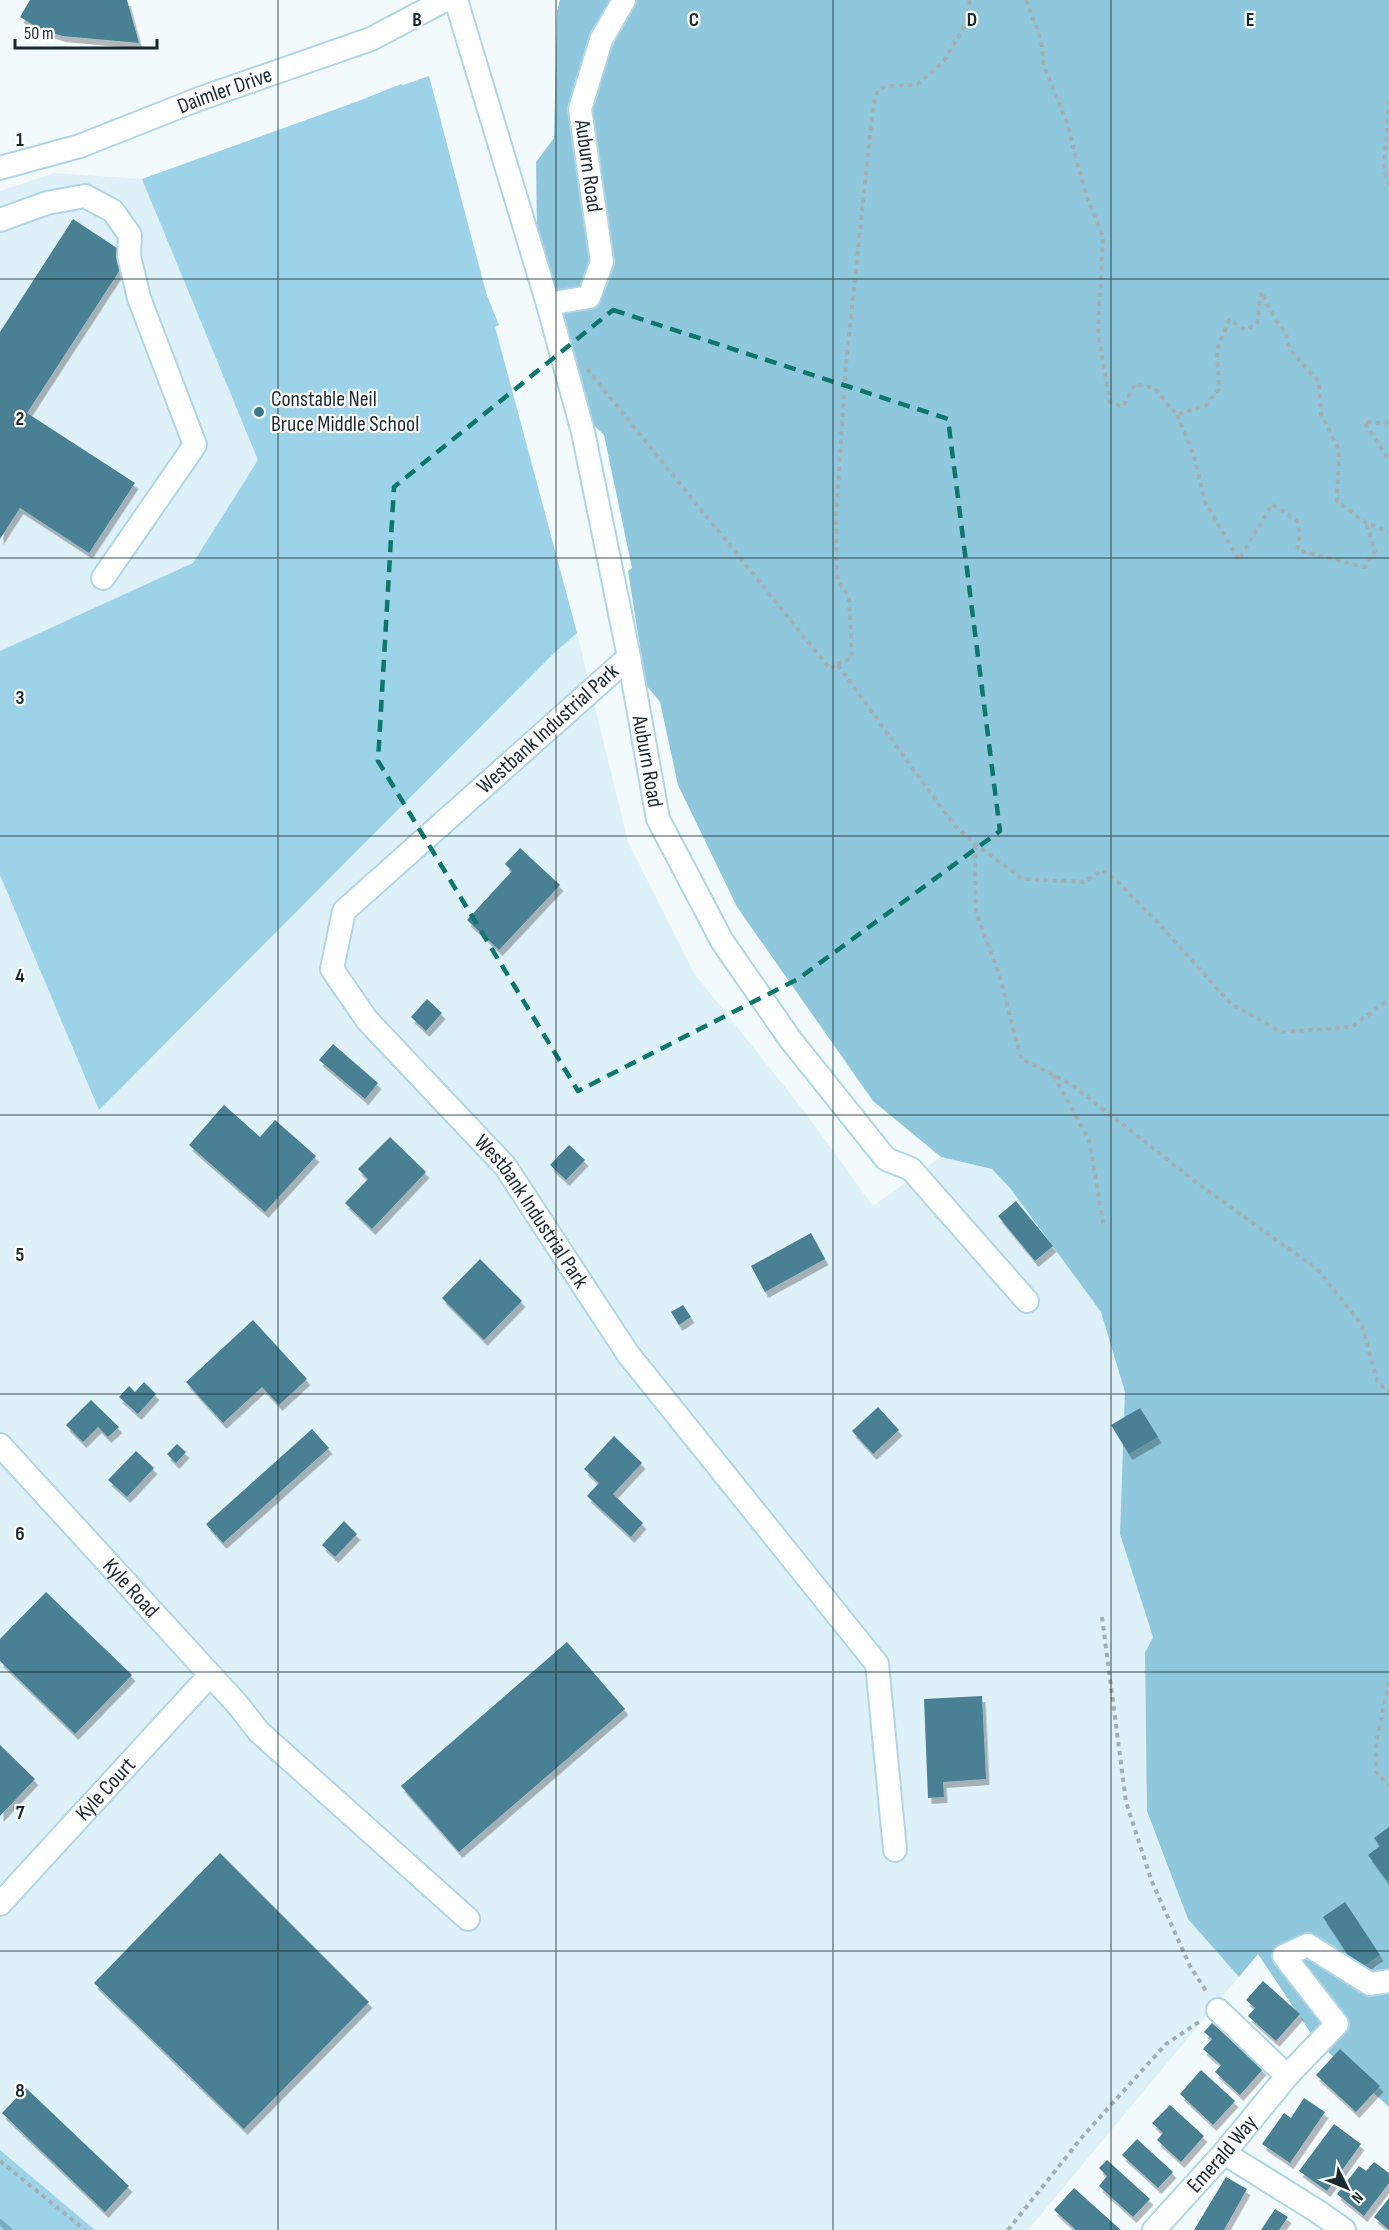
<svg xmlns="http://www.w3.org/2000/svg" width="1389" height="2230" viewBox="0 0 1389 2230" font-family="'Sofia Sans Condensed',sans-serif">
  <defs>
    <filter id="shadow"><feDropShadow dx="3.5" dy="6" stdDeviation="0" flood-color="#0004"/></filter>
  </defs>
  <rect width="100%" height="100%" fill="#f2fafd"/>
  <path fill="#def1f8" d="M429,76L577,633L628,842L694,973L804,1111L873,1206L941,1157L1056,1184L1185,1301L1188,1919L1239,1977L1028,2230H0V191L54,173L142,179Z"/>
  <path fill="#9dd3e8" d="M429,76L486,293L499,325L495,327L577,633L553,654L99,1110L0,875V651L193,563L258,460L142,179L356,102L401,84L403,85Z
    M0,2150L95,2230H0Z"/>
  <path fill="#8fc8dd" d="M560,0H1389V2107L1316,2041L1258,1954L1239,1977L1188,1919L1147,1811L1145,1653L1153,1637L1120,1534L1125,1392L1101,1312L1010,1188L992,1169L941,1157L873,1101L737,907L678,785L660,702L646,685L628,571L632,568L604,435L579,411L537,233L536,162L554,138L557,11Z"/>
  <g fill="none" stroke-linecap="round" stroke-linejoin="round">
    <path stroke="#75adc2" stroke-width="6" d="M0,2222L9,2230"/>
  </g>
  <path fill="#498094" filter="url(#shadow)" d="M30,0H127L139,43L62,36L40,29L20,17Z
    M73,219L129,256L27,413L135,483L89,553L20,508L0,539V332Z
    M520,848L560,885L499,950L467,920L512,871L505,864Z
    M427,999L442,1013L426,1031L411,1017Z
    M333,1044L378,1083L365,1099L319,1060Z
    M224,1105L260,1137L275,1120L316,1156L265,1212L189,1145Z
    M390,1137L426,1172L372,1229L345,1203L368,1179L358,1169Z
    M569,1145L585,1160L566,1180L550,1165Z
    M1016,1201L1053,1246L1035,1261L998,1216Z
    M811,1233L825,1259L765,1292L751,1266Z
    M480,1259L522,1301L484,1340L442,1298Z
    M683,1305L691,1317L679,1325L671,1312Z
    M253,1320L307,1379L279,1405L262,1387L223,1423L186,1382Z
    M144,1382L156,1394L138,1414L119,1397L129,1386L135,1392Z
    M91,1400L119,1427L108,1437L98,1427L83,1442L66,1425Z
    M878,1407L899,1430L873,1454L852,1431Z
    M1140,1408L1158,1437L1129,1454L1111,1425Z
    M312,1429L329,1448L223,1543L206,1524Z
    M614,1436L642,1463L613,1494L643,1523L631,1537L587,1496L599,1483L584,1469Z
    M177,1444L186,1452L176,1463L167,1454Z
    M136,1451L154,1468L127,1497L108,1480Z
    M344,1521L357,1534L335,1557L322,1545Z
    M46,1592L132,1675L75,1734L0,1661V1639Z
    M567,1642L625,1709L459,1852L401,1786Z
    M982,1696L986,1779L943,1782L944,1797L928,1798L924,1699Z
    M0,1745L35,1779L0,1816Z
    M1389,1827V1880L1387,1881L1368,1855L1380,1846L1374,1838Z
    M220,1853L369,2002L244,2129L94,1983Z
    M1345,1902L1380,1955L1358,1970L1323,1917Z
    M1263,1981L1300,2014L1276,2041L1248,2016L1255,2008L1246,2000Z
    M1212,2023L1263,2069L1240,2095L1215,2072L1221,2065L1203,2049L1212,2039L1204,2032Z
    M1340,2049L1380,2086L1356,2112L1316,2075Z
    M1201,2070L1235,2101L1213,2125L1180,2094Z
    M26,2088L129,2186L105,2212L2,2113Z
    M1304,2098L1325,2112L1290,2163L1262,2144L1284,2113L1291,2118Z
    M1170,2105L1204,2136L1181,2162L1157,2140L1163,2133L1152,2123Z
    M1334,2124L1361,2144L1327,2191L1299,2171Z
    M1137,2139L1173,2172L1158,2188L1122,2155Z
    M1107,2160L1150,2199L1133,2217L1099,2186L1107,2176L1099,2168Z
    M1374,2162L1389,2173V2183L1364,2216L1337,2194L1359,2166L1366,2171Z
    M1226,2177L1247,2189L1224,2230H1194Z
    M1074,2188L1121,2230H1076L1054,2210Z
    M1389,2198V2230L1374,2217Z
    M1275,2209L1288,2217L1279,2230H1261Z"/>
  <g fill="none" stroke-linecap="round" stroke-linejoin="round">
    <defs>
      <g id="minor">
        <path id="s1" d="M456,0L548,304L583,432L629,657L658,819L722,941L790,1039L886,1159L911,1169L1027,1301"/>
        <path id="s2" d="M0,168L80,146L199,99L371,39L445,0"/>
        <path d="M0,220L47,203L85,196L113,211L130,235L129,256L139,298L195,445L103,578"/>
        <path d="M548,304L589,297L602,262L580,109L601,40L624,0"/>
        <path id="s3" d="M629,657L344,911L332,969L367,1020L505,1166L628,1354L877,1664L895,1850"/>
        <path id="s4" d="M0,1445L238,1705L259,1732L468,1919"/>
        <path id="s5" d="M0,1904L210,1675"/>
        <path d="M1218,2010L1287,2076"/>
        <path d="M1224,2153L1317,2211L1344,2230"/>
        <path id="s6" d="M1154,2230L1224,2153L1287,2076L1337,2024L1284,1956L1308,1945L1370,1984L1389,1981"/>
      </g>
    </defs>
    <use href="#minor" stroke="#aed6e5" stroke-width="26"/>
    <path stroke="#a4afb3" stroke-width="4" stroke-dasharray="4.5 4.5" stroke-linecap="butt" d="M1026,0L1041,40L1044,66L1067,123L1086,195L1103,236L1098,334L1110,402L1123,407L1135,384L1154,388L1177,415L1206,405L1219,389L1217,349L1229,320L1246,330L1257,323L1261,292L1276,321L1286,333L1289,349L1319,382L1321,414L1339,450L1337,501L1366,523L1389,532
      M1389,101L1384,169L1389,185
      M587,369L830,669L837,664L954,825L975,844L1023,879L1084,882L1102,870L1118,882L1159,924L1231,1004L1282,1032L1352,1027L1389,999
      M1177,415L1194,456L1205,502L1239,560L1272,504L1297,521L1300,534L1297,550L1365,567L1375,551L1366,523
      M1389,423L1364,422L1389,460
      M837,664L852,658L849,597L837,579L836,516L846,364L873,106L878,90L888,86L917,85L944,61L965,25L970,0
      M975,845L976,913L999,974L1021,1059L1071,1084L1200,1185L1317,1269L1362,1325L1377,1381L1389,1392
      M1054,1076L1089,1140L1104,1228
      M1102,1617L1126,1802L1152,1882L1190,1966L1208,1994
      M1389,1682L1376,1743V1772L1389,1786
      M0,2161L85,2230
      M1008,2230L1083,2136L1166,2044L1202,2020"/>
    <use href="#minor" stroke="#fff" stroke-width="22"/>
  </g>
  <path fill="none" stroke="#0f766e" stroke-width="4.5" stroke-dasharray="12 8" stroke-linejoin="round" d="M613,310L948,419L1000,831L798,979L578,1091L378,761L394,487Z"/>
  <path fill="none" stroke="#1a292f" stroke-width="1.5" stroke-opacity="0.55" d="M278,0V2230M556,0V2230M833,0V2230M1111,0V2230M0,279H1389M0,558H1389M0,836H1389M0,1115H1389M0,1394H1389M0,1672H1389M0,1951H1389"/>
  <circle fill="#38768c" stroke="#fff" stroke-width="2" cx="259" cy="412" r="6"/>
  <g text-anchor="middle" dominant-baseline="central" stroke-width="4.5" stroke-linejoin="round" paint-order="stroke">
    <g font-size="22" fill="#1a292f" stroke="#fff">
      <text stroke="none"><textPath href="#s2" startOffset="238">Daimler Drive</textPath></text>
      <text transform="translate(588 166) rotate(82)">Auburn Road</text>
      <text transform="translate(548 729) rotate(-42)">Westbank Industrial Park</text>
      <text stroke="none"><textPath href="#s1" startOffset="786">Auburn Road</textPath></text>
      <text stroke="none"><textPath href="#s3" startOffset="756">Westbank Industrial Park</textPath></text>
      <text stroke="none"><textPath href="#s4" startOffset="194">Kyle Road</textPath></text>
      <text stroke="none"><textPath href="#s5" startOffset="156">Kyle Court</textPath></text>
      <text stroke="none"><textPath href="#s6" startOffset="102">Emerald Way</textPath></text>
    </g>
    <g font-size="22" fill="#1a292f" stroke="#fff" text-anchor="start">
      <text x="271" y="399">Constable Neil<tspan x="271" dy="25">Bruce Middle School</tspan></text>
    </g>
  </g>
  <g font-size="20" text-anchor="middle" font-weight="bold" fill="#1a292f" stroke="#fff" stroke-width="4.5" stroke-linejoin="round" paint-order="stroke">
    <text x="417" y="26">B</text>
    <text x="694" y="26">C</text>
    <text x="972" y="26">D</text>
    <text x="1250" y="26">E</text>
    <text x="20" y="146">1</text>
    <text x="20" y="425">2</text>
    <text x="20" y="704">3</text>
    <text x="20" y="982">4</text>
    <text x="20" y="1261">5</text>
    <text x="20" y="1540">6</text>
    <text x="20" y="1819">7</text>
    <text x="20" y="2097">8</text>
  </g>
  <g transform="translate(1347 2188) rotate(133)" stroke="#ffffff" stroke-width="4.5" paint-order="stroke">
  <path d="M0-4.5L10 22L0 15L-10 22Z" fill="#1a292f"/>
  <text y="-9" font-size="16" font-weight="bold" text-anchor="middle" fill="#1a292f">N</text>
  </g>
  <path d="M15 39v9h142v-9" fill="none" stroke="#1a292f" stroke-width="3"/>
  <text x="24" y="39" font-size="18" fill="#1a292f" stroke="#ffffff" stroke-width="4.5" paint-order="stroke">50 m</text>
</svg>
